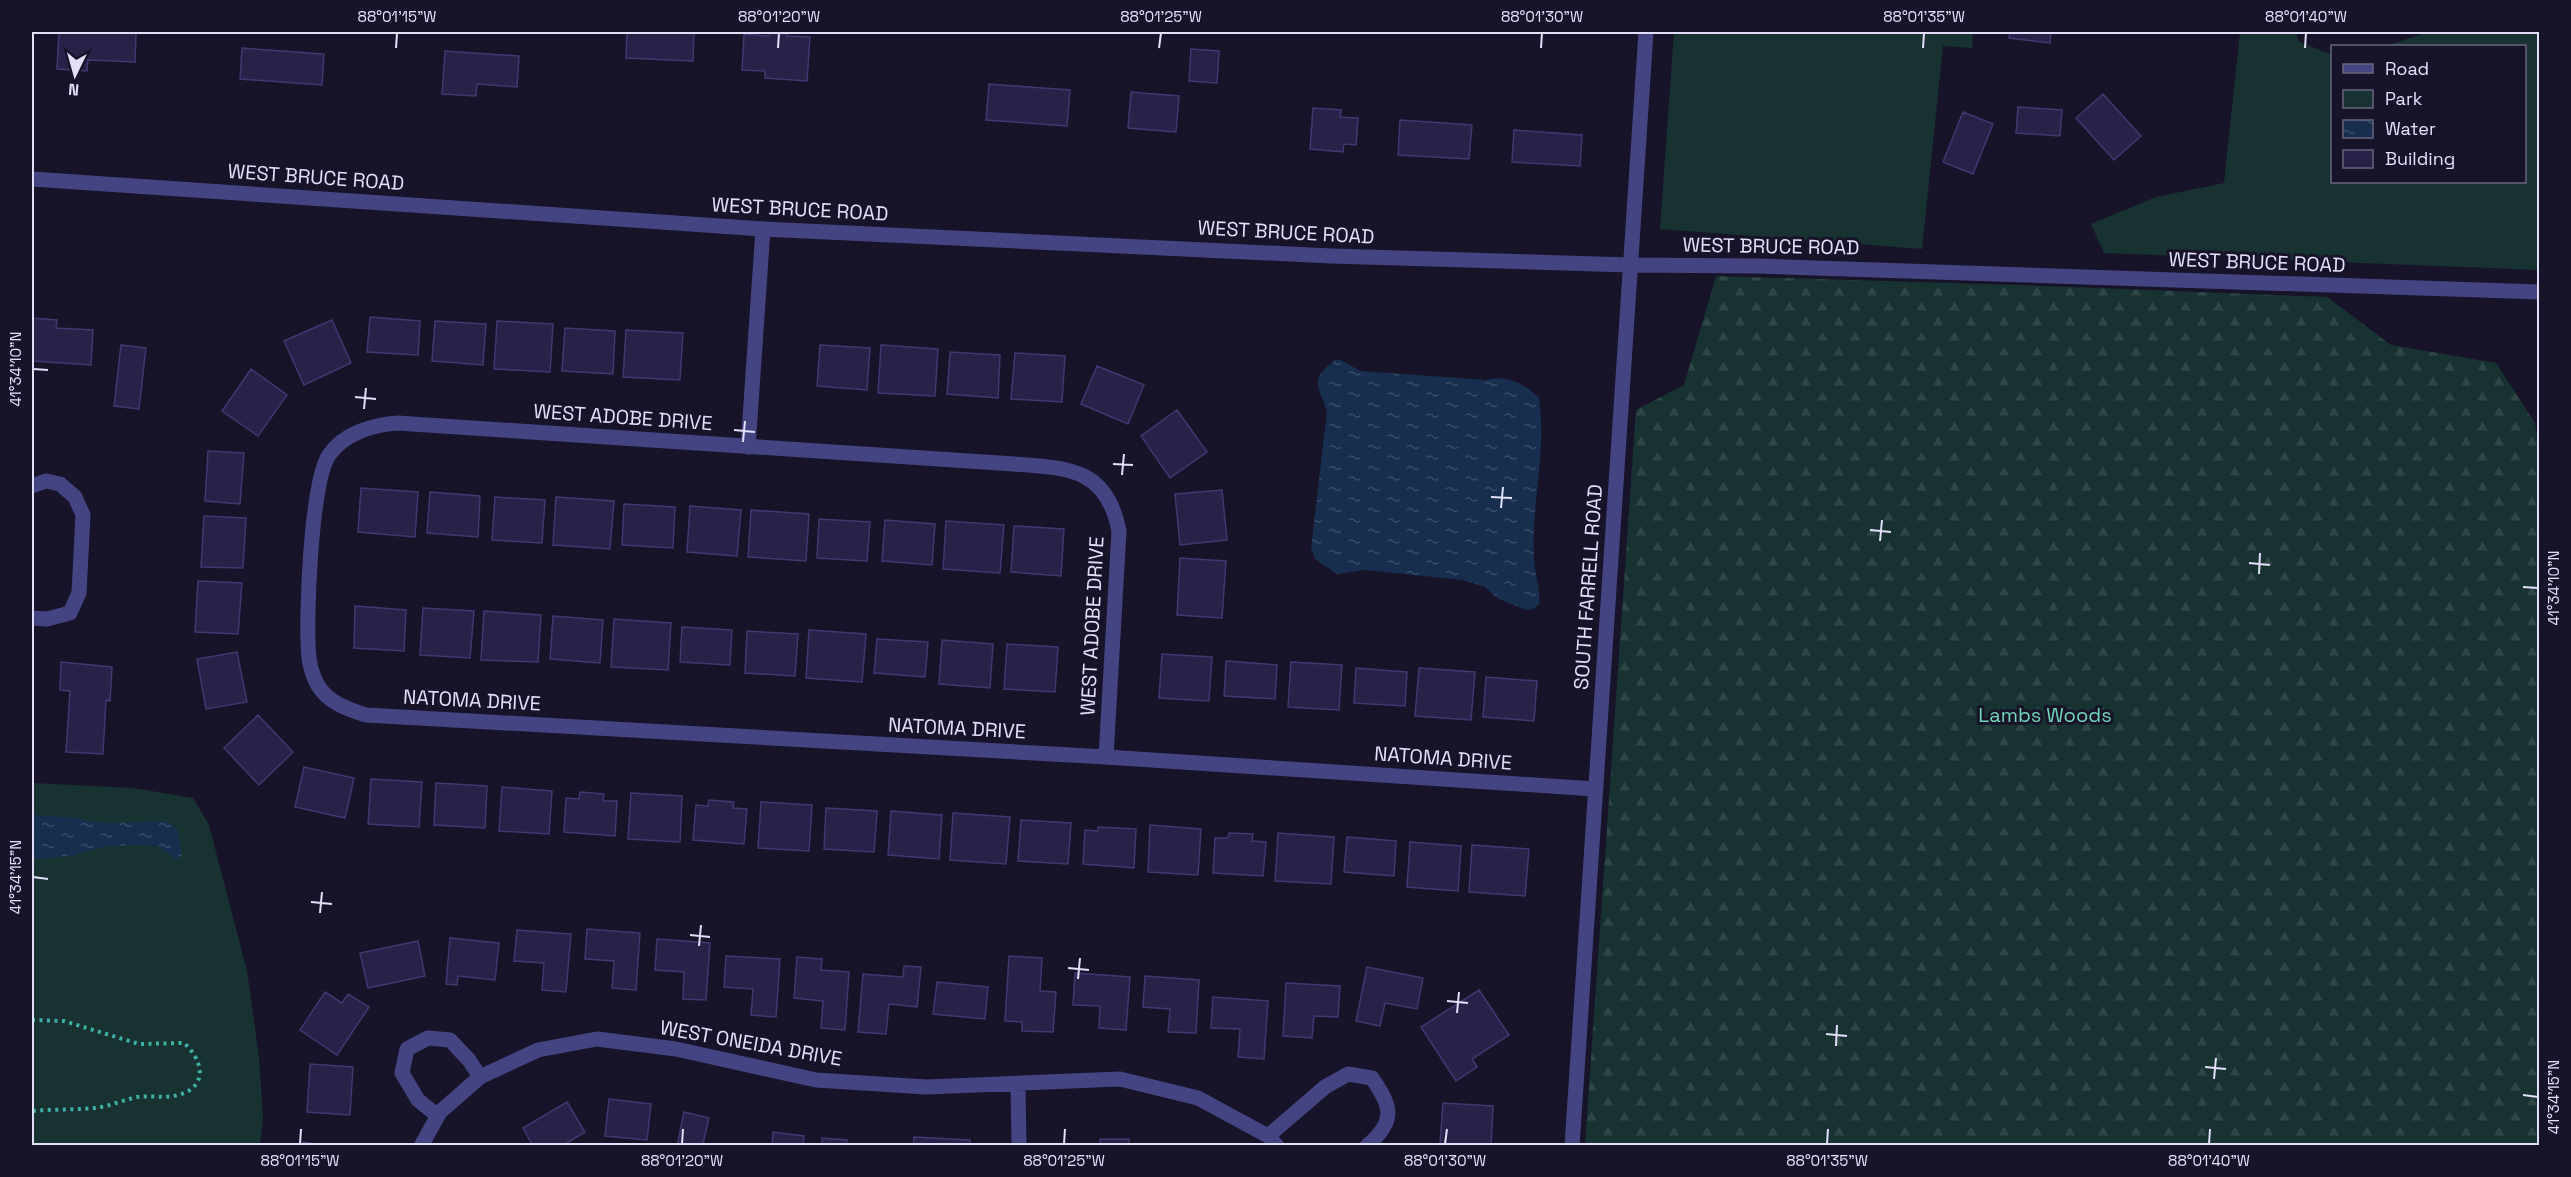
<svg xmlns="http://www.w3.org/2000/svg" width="2571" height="1177" viewBox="0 0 2571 1177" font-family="'Space Grotesk',sans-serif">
  <defs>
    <pattern id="forest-firs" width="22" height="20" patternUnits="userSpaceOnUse" patternTransform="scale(1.5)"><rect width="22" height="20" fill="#183231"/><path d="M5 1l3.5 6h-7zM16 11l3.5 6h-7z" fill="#2e4646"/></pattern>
    <pattern id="water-ripples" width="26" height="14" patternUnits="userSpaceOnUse" patternTransform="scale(1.5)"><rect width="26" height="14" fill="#172e4e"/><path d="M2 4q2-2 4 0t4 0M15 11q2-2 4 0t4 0" fill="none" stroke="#384c68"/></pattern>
  </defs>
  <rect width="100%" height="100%" fill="#171429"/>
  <path fill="#183231" d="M1674,32H1973L1972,48L1943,46L1922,249L1660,229Z
    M2240,32H2296L2298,41L2332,55V182H2524V46H2386L2428,32H2539V270L2104,253L2091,224L2156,197L2224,183Z
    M32,783L133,788L193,798L209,825L247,971L259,1057L263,1118L260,1145H32Z"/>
  <path fill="url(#forest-firs)" d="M1716,276L2018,285L2327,297L2391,345L2496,363L2535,423L2539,449V1145H1585L1636,410L1684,385Z"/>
  <path fill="url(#water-ripples)" d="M1335,360H1341L1360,371L1486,380C1506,374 1525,384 1539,398C1547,452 1531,504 1534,557C1534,573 1541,588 1539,604L1533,609L1526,610L1497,598L1485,587L1463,580L1365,570L1337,574L1315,559L1311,548L1327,412C1320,385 1307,382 1335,360Z
    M32,815L78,818L92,822L110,823L166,821L177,829L182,856L177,860L157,846L142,845L106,846L71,856L36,859L32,857Z"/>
  <path fill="#292248" stroke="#413771" stroke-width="1.5" d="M59,32L136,33L135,62L88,60L87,71L57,69Z
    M627,32H694L693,61L626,58Z
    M769,32H788L787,36L810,37L807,81L765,78V71L742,70L744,34L768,36Z
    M2010,32H2051L2050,43L2009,38Z
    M242,48L324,54L322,85L240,79Z
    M1191,49L1219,51L1217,83L1189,81Z
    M445,51L519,56L517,87L477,84L476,96L442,94Z
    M989,84L1070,90L1067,126L986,120Z
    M1131,92L1179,96L1176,132L1128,128Z
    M2103,94L2141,136L2114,160L2076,118Z
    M2018,107L2062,110L2060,136L2016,133Z
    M1313,108L1341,110L1340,117L1358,118L1356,145L1344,144L1343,152L1310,149Z
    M1963,112L1993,124L1973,174L1943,162Z
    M1400,120L1472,125L1469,159L1398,155Z
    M1514,130L1582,135L1580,166L1512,162Z
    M370,317L420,321L418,355L367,352Z
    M32,318L57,320L56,328L93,330L91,365L32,361Z
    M332,320L351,363L304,385L284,341Z
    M435,321L486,324L483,365L432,361Z
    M497,321L553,324L550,372L494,369Z
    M565,328L615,331L613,374L562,371Z
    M626,330L683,333L680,380L623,377Z
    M121,345L146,348L139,409L114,406Z
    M820,345L870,348L867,390L817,386Z
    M881,345L938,349L935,396L878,393Z
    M950,352L1000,355L998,398L947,394Z
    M1015,353L1065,356L1062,402L1011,399Z
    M1097,366L1144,385L1128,424L1081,404Z
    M251,369L287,395L258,436L222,411Z
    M1177,410L1207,452L1170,478L1141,436Z
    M208,451L244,453L240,504L205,501Z
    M361,488L418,492L415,537L358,532Z
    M1222,490L1227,540L1180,545L1175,494Z
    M430,492L480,496L478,537L427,533Z
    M495,497L545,500L542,543L492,540Z
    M556,497L614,501L610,549L553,545Z
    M624,504L675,507L673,548L622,545Z
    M690,506L741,510L737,556L687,552Z
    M751,510L809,514L806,561L748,557Z
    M204,516L246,518L243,568L201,567Z
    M819,519L870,522L867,561L817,558Z
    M885,520L935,524L932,565L882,561Z
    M946,521L1004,525L1000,573L943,569Z
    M1014,526L1064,529L1061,576L1011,572Z
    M1180,558L1226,561L1222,618L1177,615Z
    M198,581L242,583L238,634L195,632Z
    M355,606L406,610L404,651L354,648Z
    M423,608L474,611L470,658L420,655Z
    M484,611L541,615L538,662L481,660Z
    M553,616L603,620L600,663L550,659Z
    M614,619L671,623L668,670L611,667Z
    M682,627L732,630L730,665L680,662Z
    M809,630L866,634L862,682L806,678Z
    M747,631L798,634L795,676L745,673Z
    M877,639L928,642L925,677L874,673Z
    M942,640L993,644L990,688L939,684Z
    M1007,644L1058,647L1055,692L1004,689Z
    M237,652L247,702L206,709L197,659Z
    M1162,654L1212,657L1209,701L1159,698Z
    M1226,661L1277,665L1275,699L1224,696Z
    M61,662L112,667L110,701L106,700L103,754L66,752L70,691L60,690Z
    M1291,662L1342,665L1339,710L1288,707Z
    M1356,668L1407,672L1405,706L1354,703Z
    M1419,668L1475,672L1471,720L1415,716Z
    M1486,677L1537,681L1534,721L1483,717Z
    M258,715L293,752L259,785L224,748Z
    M304,767L354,778L345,818L295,807Z
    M371,779L422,782L419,827L368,824Z
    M436,783L487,786L485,828L434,825Z
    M502,787L552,791L549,834L499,831Z
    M580,792L604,794L603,801H617L615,836L564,832L566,798L579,799Z
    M631,793L682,796L680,842L628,839Z
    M709,800L734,802L733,808L747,809L744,844L693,840L696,805L708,806Z
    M761,802L812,805L809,851L758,848Z
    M826,808L877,811L874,852L824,849Z
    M891,811L942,815L939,859L888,855Z
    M953,813L1010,817L1006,864L950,860Z
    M1021,820L1071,823L1068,864L1018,861Z
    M1150,825L1201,829L1198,875L1148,872Z
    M1098,827L1136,829L1134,868L1083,864L1085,830L1098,831Z
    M1229,833L1253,834L1252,841L1266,842L1263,876L1213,873L1215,838H1228Z
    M1278,833L1334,837L1331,884L1275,881Z
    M1347,837L1396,841L1394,876L1344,872Z
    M1410,842L1461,846L1458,891L1407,887Z
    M1472,845L1529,849L1525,896L1469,892Z
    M587,929L640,933L636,990L612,988L614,961L585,959Z
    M517,930L571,934L566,992L542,990L544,963L514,961Z
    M450,938L499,943L495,980L458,976L457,985L446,984Z
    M657,939L710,943L706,1000L683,999L684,972L655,970Z
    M418,941L425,976L368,988L360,953Z
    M726,956L780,959L776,1017L751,1015L753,989L724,987Z
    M1009,956L1042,958L1040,991L1056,992L1053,1032L1022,1031V1022L1005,1021Z
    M797,957L822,959L821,970L849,972L845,1030L821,1028L823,1001L794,998Z
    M904,966L921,967L917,1007L889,1004L886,1034L858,1032L863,974L903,977Z
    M1367,967L1423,978L1417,1009L1385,1003L1380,1026L1356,1021Z
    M1075,973L1130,977L1126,1030L1099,1028L1100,1006L1073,1005Z
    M1145,976L1199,980L1196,1033L1168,1032L1170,1009L1143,1007Z
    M937,982L988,987L985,1019L933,1014Z
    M1286,983L1340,986L1338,1017L1314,1016L1312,1038L1283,1036Z
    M1479,990L1509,1035L1472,1059L1477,1067L1456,1081L1421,1027Z
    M325,992L342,1003L348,994L369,1007L337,1055L300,1030Z
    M1213,997L1268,1001L1264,1059L1238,1057L1240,1029L1211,1028Z
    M310,1064L353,1067L350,1115L307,1112Z
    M609,1099L651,1104L647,1140L605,1136Z
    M567,1102L585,1132L562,1146H533L523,1128Z
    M1443,1103L1493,1106L1491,1146L1440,1144Z
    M684,1112L709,1118L703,1144L709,1146H677Z
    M773,1132L804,1136L803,1146H772Z
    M914,1137L970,1140V1146H913Z
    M822,1138L847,1140L846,1146H822Z
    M1100,1139H1129V1146H1100Z
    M303,1142L329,1146H302Z"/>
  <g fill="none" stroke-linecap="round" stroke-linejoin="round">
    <path stroke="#3fb0a6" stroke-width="4" stroke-dasharray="3 4.5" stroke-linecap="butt" d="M32,1020L64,1021L139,1044L184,1043C203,1060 209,1087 178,1095C165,1099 150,1095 137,1097C123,1100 110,1106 96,1108C75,1110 53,1109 32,1111"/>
    <path stroke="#454483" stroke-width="15" d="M748,447L763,229
      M32,486L46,481L60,484L75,497L83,515L79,593L70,613L47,619L32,618
      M1106,757L1119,531C1107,468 1068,468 1014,464L397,423C373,425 344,433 329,455C311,482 305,622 309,658C310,668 315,683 322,691C332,704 351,710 366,715L1106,757L1595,789
      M1018,1085L1019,1146
      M438,1116L418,1100L402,1073L407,1049L428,1038L450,1040L469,1060L480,1077
      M1268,1136L1325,1087L1348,1074L1372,1078C1392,1107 1396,1121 1367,1146
      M421,1146L440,1112L480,1077L538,1050L597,1039L676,1049L816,1080L926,1087L1120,1079L1198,1098L1268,1136L1277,1146"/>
    <path stroke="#454483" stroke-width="15" d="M32,179L763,229L1332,256L1630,265L1757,266L2540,292
      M1572,1146L1646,32"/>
  </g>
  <path fill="none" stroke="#e2dffb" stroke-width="2" d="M396,48L397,33M778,48L779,33M1159,48L1161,33M1541,48L1542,33M1923,48L1924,33M2305,48L2306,33M33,369L48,370M355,397L376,399M364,409L366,388M734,430L755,432M743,442L745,421M1113,464L1133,465M1122,475L1124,454M1491,497L1512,498M1501,508L1503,487M1870,530L1891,532M1880,541L1882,520M2249,563L2270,565M2259,574L2260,553M2523,587L2538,588M33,877L48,879M311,902L332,904M320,913L322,892M690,935L710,937M699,946L701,925M1068,968L1089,970M1078,979L1080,958M1447,1001L1468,1003M1457,1013L1459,992M1826,1034L1847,1036M1836,1046L1837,1025M2205,1067L2226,1069M2214,1079L2216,1058M2523,1095L2538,1097M300,1144L301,1129M682,1144L683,1129M1064,1144L1065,1129M1445,1144L1447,1129M1827,1144L1828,1129M2209,1144L2210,1129"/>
  <g text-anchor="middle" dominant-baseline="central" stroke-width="6" stroke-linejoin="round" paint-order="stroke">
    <g font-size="20" fill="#e2dffb" stroke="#171429">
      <text transform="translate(316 177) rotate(4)">WEST BRUCE ROAD</text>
      <text transform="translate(800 209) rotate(3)">WEST BRUCE ROAD</text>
      <text transform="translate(1286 232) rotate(3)">WEST BRUCE ROAD</text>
      <text transform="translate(1771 246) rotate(1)">WEST BRUCE ROAD</text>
      <text transform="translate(2257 262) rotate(2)">WEST BRUCE ROAD</text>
      <text transform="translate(623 417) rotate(4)">WEST ADOBE DRIVE</text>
      <text transform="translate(1588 587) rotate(-86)">SOUTH FARRELL ROAD</text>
      <text transform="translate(1092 626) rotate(-87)">WEST ADOBE DRIVE</text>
      <text transform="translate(472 700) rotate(3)">NATOMA DRIVE</text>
      <text transform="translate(957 728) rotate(3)">NATOMA DRIVE</text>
      <text transform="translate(1443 758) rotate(4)">NATOMA DRIVE</text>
      <text transform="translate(751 1043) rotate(10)">WEST ONEIDA DRIVE</text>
    </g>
    <g font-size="20" fill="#72d5b9" stroke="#171429">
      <text x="2045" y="715">Lambs Woods</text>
    </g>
  </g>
  <rect width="2571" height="1177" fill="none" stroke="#171429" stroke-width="66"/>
  <rect x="2331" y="45" width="195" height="138" fill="#171429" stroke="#68657d" stroke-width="1.5"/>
  <rect x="2343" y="64" width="30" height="9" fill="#454483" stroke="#68657d" stroke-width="1.5"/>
  <text x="2385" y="75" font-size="18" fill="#e2dffb">Road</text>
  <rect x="2343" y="90" width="30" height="18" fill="#183231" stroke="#68657d" stroke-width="1.5"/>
  <text x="2385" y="105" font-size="18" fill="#e2dffb">Park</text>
  <rect x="2343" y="120" width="30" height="18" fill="url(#water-ripples)" stroke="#68657d" stroke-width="1.5"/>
  <text x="2385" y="135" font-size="18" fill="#e2dffb">Water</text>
  <rect x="2343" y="150" width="30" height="18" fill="#292248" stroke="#68657d" stroke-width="1.5"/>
  <text x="2385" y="165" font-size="18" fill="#e2dffb">Building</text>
  <g transform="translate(75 75) rotate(185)" stroke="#171429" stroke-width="4.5" paint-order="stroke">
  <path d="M0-4.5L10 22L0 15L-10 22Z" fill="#e2dffb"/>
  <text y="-9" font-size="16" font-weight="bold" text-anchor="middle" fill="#e2dffb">N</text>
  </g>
  <rect x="33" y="33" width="2505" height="1111" fill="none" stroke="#e2dffb" stroke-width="2"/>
  <g font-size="15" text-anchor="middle" fill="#e2dffb">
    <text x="397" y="22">88°01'15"W</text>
    <text x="779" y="22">88°01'20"W</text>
    <text x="1161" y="22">88°01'25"W</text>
    <text x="1542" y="22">88°01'30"W</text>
    <text x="1924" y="22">88°01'35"W</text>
    <text x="2306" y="22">88°01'40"W</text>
    <text transform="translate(16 369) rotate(-90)" y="5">41°34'10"N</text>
    <text transform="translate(2554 588) rotate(-90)" y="5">41°34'10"N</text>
    <text transform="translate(16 877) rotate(-90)" y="5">41°34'15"N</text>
    <text transform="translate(2554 1097) rotate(-90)" y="5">41°34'15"N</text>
    <text x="300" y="1166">88°01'15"W</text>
    <text x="682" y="1166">88°01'20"W</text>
    <text x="1064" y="1166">88°01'25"W</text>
    <text x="1445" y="1166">88°01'30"W</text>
    <text x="1827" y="1166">88°01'35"W</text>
    <text x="2209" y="1166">88°01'40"W</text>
  </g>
</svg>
